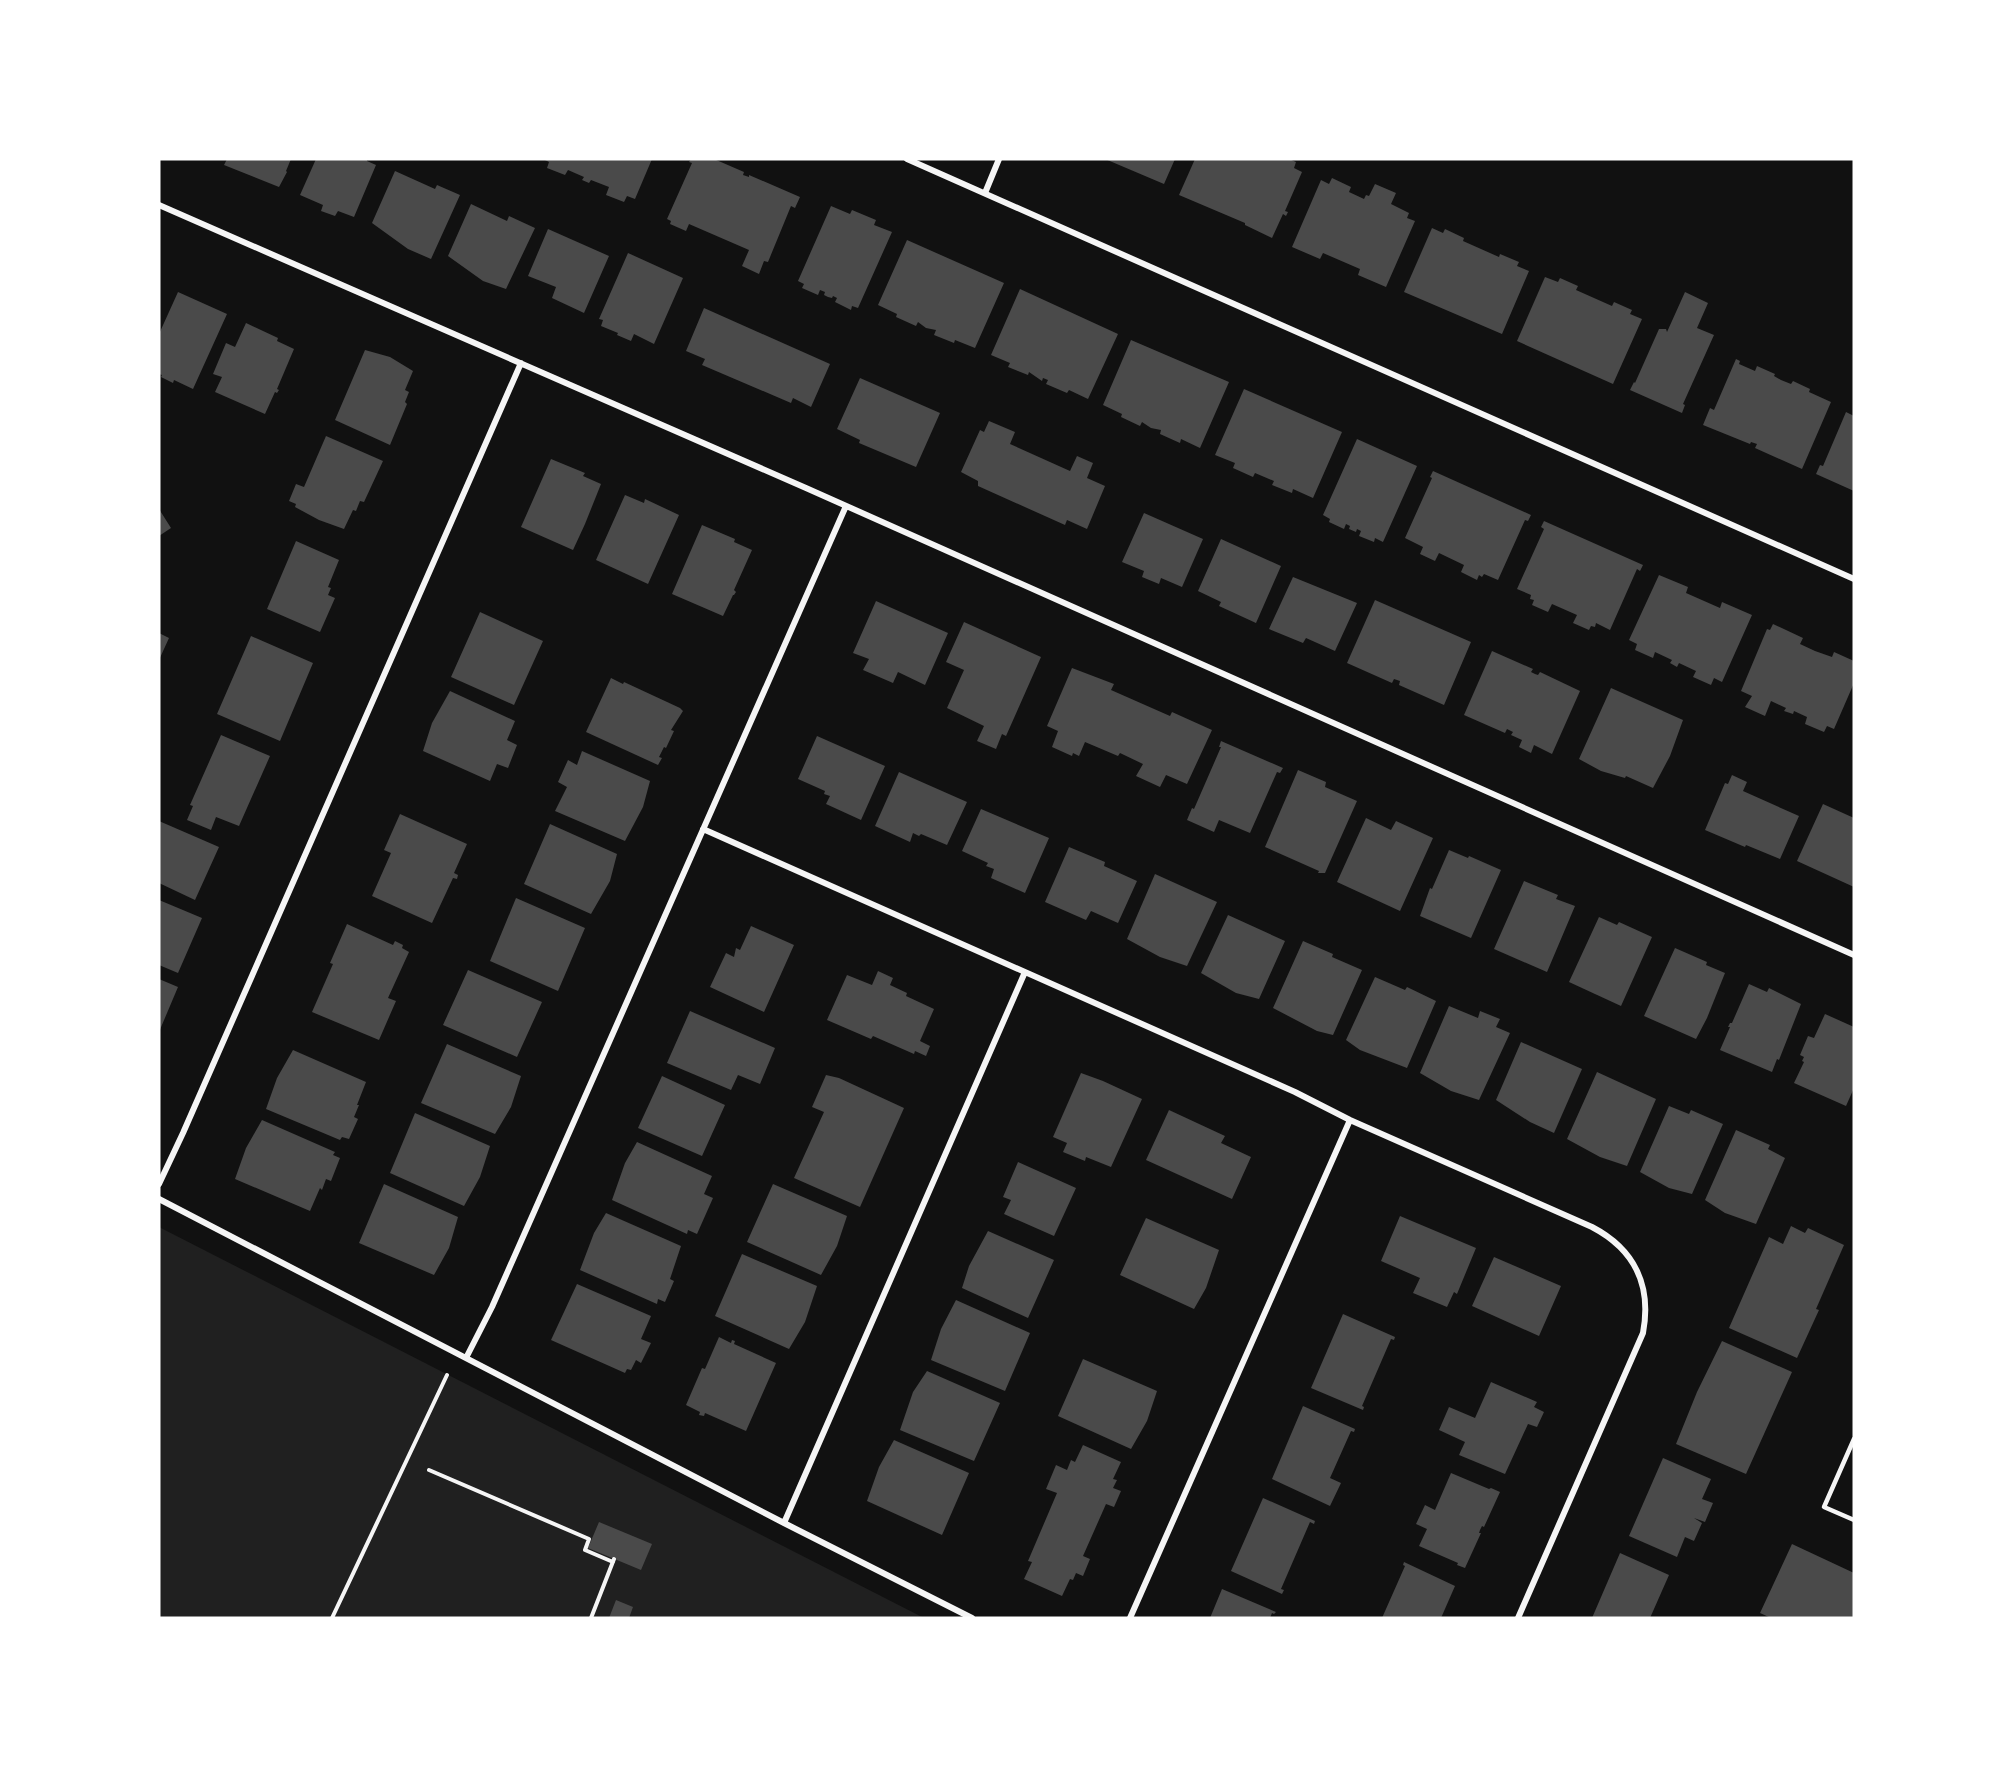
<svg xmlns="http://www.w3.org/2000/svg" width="2013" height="1777" viewBox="0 0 2013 1777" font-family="'Golos Text',sans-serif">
  <rect width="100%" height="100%" fill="#111"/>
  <path fill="#202020" d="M159,1227L924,1618H159Z"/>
  <path fill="#4a4a4a" d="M227,159H291L286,171L287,172L279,187L224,165Z
    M316,159H367V161L376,165L354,217L338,211L335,216L321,211L323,205L300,195Z
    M543,159H652L635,199L627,196L624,202L606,195L609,187L591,180L589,183L582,180L584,177L568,170L565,175L547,168L549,162Z
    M691,159H714L744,172L743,175L749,177V175L800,197L795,208L791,206L768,262L764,261L759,274L742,266L749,250L689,224L686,231L670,224L671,221L667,219L692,163L689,162Z
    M1105,159H1175L1164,184Z
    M1195,159H1289L1296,162L1294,168L1302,172L1285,211L1288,212L1286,216L1283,214L1272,238L1245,225V223L1179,195Z
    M395,171L435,189L437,185L460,195L431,259L408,249L372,223Z
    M1332,178L1351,187L1349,192L1364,199L1366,195L1369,196L1375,184L1396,193L1391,204L1409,213L1407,218L1415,221L1386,287L1358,275L1360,269L1323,253L1320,259L1292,247L1321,180L1329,184Z
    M471,204L507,221L509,216L535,228L506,289L483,281L448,256Z
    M831,206L850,214L852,210L876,220L874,225L892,232L858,308L852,306L851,310L835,302L837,298L833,296L832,298L828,297L824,295L825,292L820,290L818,295L802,288L804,284L798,281Z
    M1432,228L1443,233L1445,229L1464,238L1463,241L1499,257L1500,254L1519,262L1517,266L1529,271L1502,334L1404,292Z
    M548,229L609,256L584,313L552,298L556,287L528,276Z
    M907,240L1004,283L975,348L955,340L954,343L934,335L936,330L926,328L918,322L916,326L896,317L897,314L878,305Z
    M628,253L683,278L654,344L634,334L631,341L617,335L618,333L601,326L603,320L599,319Z
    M1545,277L1558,282L1560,278L1578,286L1576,290L1612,306L1614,302L1632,310L1630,314L1642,319L1613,384L1517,341Z
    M1020,289L1118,334L1088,399L1069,390L1067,393L1046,384L1048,380L1043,378L1042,381L1029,372L1028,375L1008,367L1010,363L991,355Z
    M178,292L227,314L193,389L174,380L173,383L161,377L162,375L159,374V334Z
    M1685,292L1708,303L1697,328L1714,335L1683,404L1685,405L1682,413L1630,390L1634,382L1635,383L1659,329H1666L1667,332Z
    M704,308L830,364L811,407L793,398L791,403L702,365L705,359L686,351Z
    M246,323L278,338L277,341L294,349L277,389L279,390L277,393L275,392L265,414L215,392L222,377L213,374L226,343L235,347Z
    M1131,340L1229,382L1200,448L1181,439L1180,443L1160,434L1161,430L1151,428L1142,422L1140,426L1121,417L1122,414L1103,405Z
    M365,350L390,357L413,371L405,390L409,392L405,402L407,404L390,445L335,420Z
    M1736,359L1740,361L1739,364L1755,371L1757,366L1775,374L1774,376L1781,380L1791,384L1793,381L1810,389L1809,392L1831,402L1802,469L1755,448L1757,444L1751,442L1750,444L1703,425L1710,408L1714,410Z
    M860,378L940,413L916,467L859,443L860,440L837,429Z
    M1244,389L1342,432L1313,498L1293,489L1292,493L1272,485L1274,481L1255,473L1253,477L1233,468L1235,463L1215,455Z
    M1846,412L1854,416V491L1816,474L1820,465L1823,466Z
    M989,421L1015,432L1010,444L1070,471L1077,456L1093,463L1087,478L1105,486L1087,529L1067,520L1065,525L978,486V481L961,472L980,430L984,432Z
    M326,436L383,461L364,502L360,501L356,511L353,510L344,529L319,520L295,507L296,504L289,501L296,484L304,487Z
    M1357,439L1417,466L1383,542L1375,538L1374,542L1359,536L1361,531L1357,529L1356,532L1349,529L1350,526L1346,524L1344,529L1329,522L1330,519L1323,515Z
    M551,459L585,473L583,476L601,484L585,524L573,550L521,527Z
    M1433,471L1531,515L1528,521L1525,520L1498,580L1484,574L1482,577L1479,575L1477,580L1461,572L1464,565L1439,553L1435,561L1420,554L1423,547L1405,538L1432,478L1430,477Z
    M625,495L644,503L645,499L679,515L648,584L596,560Z
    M159,509L171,528L159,536Z
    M1144,513L1203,539L1182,587L1161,578L1159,584L1142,577L1144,571L1122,562Z
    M1544,521L1643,565L1640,571L1637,569L1610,630L1596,623L1595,627L1591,626L1589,630L1573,623L1577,615L1552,604L1548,612L1532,605L1534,600L1530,599L1531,595L1517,589L1544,529L1541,527Z
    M702,525L735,539L734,542L752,550L734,590L736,592L734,595H733L723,616L672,594Z
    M1221,539L1281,566L1256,623L1219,606L1221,602L1198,591Z
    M296,541L339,560L328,587L331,588L328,595L335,598L320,632L267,609Z
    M1659,575L1688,587L1686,593L1720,608L1722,602L1752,615L1722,682L1714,678L1711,685L1693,677L1696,671L1679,663L1677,667L1670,663L1672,660L1655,652L1653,658L1635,650L1637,644L1629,640Z
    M1293,577L1357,603L1335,651L1306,638L1303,643L1269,629Z
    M1375,600L1471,642L1444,705L1399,685L1400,681L1394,679L1392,683L1347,663Z
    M876,601L948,633L925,685L898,672L893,683L863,670L869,659L853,653Z
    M480,612L543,641L514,705L451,677Z
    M964,622L1041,657L1006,736L1002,734L996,749L977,741L984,726L947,708L964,670L946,662Z
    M1773,624L1803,638L1800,644L1815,651L1832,657L1834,652L1854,661V683L1834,729L1827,726L1824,732L1805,724L1807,717L1794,711L1793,714L1784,711L1786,708L1771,701L1765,716L1745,707L1752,696L1741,691L1767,629L1770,630Z
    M159,633L169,638L159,660Z
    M251,636L313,663L280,741L217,714Z
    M1492,651L1533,669L1531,672L1535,674L1538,675L1540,672L1580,691L1552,754L1534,745L1531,753L1519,747L1522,740L1511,735L1513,732L1507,729L1505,733L1464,715Z
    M1072,668L1114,684L1111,690L1170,716L1172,712L1212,730L1187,784L1166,775L1160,787L1136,776L1143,764L1120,753L1118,756L1085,742L1079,756L1073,753L1072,756L1052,747L1058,731L1047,726Z
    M611,678L623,684L624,682L680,708L683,711L671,730L674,731L666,748L664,747L659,757L662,758L658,765L586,732Z
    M1611,688L1683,720L1670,756L1653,788L1626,776L1625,778L1601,771L1579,759Z
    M450,691L515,721L507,740L517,745L508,768L497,764L490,781L423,751L432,723Z
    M221,735L270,756L239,826L216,817L211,830L187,820L193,806L190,805Z
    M817,736L885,766L861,820L826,804L830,796L824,794L825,791L798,779Z
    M1221,741L1283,768L1280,773L1277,772L1250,833L1219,820L1214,832L1187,820L1192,808L1194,809L1221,747H1219Z
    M582,751L650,781L643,807L625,841L555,811L567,787L558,782L568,760L577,765Z
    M1298,770L1326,782L1325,787L1357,801L1325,873H1318L1319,871L1265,847Z
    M899,772L967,802L947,845L921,834L919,836L913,833L910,842L875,826Z
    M1732,775L1747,782L1743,791L1799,816L1780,859L1746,845L1745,847L1705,830L1725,783L1728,784Z
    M1823,804L1854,818V887L1797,861Z
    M981,809L1049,838L1025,893L991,878L994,869L986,866L988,863L962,851Z
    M400,814L467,844L454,873L458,875L457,879L453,878L432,923L372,896L391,853L384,850Z
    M1366,818L1391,830L1396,821L1433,838L1400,911L1337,882Z
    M159,821L219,847L195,900L159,883Z
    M550,824L617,854L610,881L591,914L524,884Z
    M1069,847L1105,862L1104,866L1137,881L1118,923L1091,911L1086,920L1045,902Z
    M1449,850L1468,858L1469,856L1501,870L1471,938L1420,916L1430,888L1432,889Z
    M1155,874L1217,902L1187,966L1160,957L1127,939Z
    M1524,881L1558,895L1556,899L1575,906L1547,972L1494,949Z
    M516,898L585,928L558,991L490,961Z
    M159,900L202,918L178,973L159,965Z
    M1228,915L1285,941L1259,999L1236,993L1201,973Z
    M1599,917L1617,925L1619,922L1652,937L1621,1006L1569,982Z
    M347,924L393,945L395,941L403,945L402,948L409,952L388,998L396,1001L379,1040L312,1012L333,964L330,963Z
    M751,926L794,945L764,1012L710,987L726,953L734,957L736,948L740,950Z
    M1303,941L1333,954L1332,957L1362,970L1333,1035L1317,1031L1273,1008Z
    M1675,948L1707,962L1706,965L1725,973L1707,1018L1696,1039L1644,1016Z
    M468,970L542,1002L517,1057L443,1025Z
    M878,971L893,978L890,985L907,993L906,996L934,1009L920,1041L930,1046L926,1056L915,1051L914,1054L873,1036L871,1039L827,1020L847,975L872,985Z
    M1375,977L1405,990L1407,987L1436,1001L1407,1068L1360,1050L1346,1040Z
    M159,979L178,987L159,1032Z
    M1749,984L1767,992L1769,988L1801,1004L1779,1060L1777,1059L1772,1072L1720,1050L1730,1027H1728L1730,1023H1732Z
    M1449,1006L1478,1018L1480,1011L1500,1019L1496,1027L1510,1033L1479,1100L1451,1091L1420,1073Z
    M690,1011L775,1048L760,1084L738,1075L731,1090L667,1063Z
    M1825,1014L1854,1027V1088L1846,1106L1794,1083L1804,1062L1802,1061L1804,1057L1800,1055L1808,1036L1814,1038Z
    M1521,1042L1582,1069L1554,1133L1530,1122L1496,1100Z
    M447,1044L521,1076L511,1107L495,1134L421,1103Z
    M293,1050L366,1082L357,1105H359L354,1117L358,1119L349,1139L342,1137L340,1140L266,1109L277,1078Z
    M1597,1072L1656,1099L1627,1166L1600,1157L1567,1139Z
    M1081,1073L1103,1081L1142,1099L1111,1167L1086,1157L1085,1161L1063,1152L1067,1143L1053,1137Z
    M826,1075L839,1078L904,1108L860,1207L794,1178L824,1112L812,1107Z
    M662,1076L725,1105L702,1156L638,1128Z
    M1669,1106L1689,1114L1691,1110L1723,1124L1692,1194L1669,1188L1640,1172Z
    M1169,1110L1225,1136L1221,1143L1251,1157L1232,1199L1146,1160Z
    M415,1113L490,1146L480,1177L464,1206L390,1173Z
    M262,1120L335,1152L333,1155L340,1158L331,1181L326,1179L322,1190L320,1188L310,1211L235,1179L246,1148Z
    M1736,1130L1770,1145L1768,1149L1785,1158L1756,1224L1725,1213L1705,1200Z
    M637,1142L712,1176L704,1194L713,1198L697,1234L688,1230L687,1234L612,1200L625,1163Z
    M1018,1162L1076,1188L1054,1236L1004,1214L1011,1200L1003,1197Z
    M384,1184L458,1217L449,1248L434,1275L359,1243Z
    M773,1184L847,1216L837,1246L821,1275L747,1242Z
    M606,1213L681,1246L670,1279L674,1281L665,1302L658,1299L657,1304L580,1270L594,1233Z
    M1400,1216L1476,1248L1457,1294L1454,1292L1447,1307L1413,1293L1420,1278L1381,1261Z
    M1146,1218L1219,1250L1206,1288L1194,1309L1120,1275Z
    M1791,1226L1805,1233L1808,1228L1844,1245L1816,1309L1819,1310L1797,1358L1729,1328L1769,1237L1783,1244Z
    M988,1231L1054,1260L1028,1318L962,1288L969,1266Z
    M742,1254L817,1286L805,1322L789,1349L715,1316Z
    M1494,1257L1561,1286L1539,1336L1472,1306Z
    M577,1284L651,1316L641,1339L651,1343L641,1363L636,1360L631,1370L627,1369L625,1373L551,1340Z
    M956,1300L1030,1333L1005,1391L931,1360L941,1329Z
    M1343,1314L1395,1337L1394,1340L1391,1339L1362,1406L1364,1407L1363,1410L1311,1388Z
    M719,1337L731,1343L732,1340L735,1341L734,1344L776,1363L746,1431L705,1413L704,1416L699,1415L700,1412L686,1405L702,1368L705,1369Z
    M1722,1341L1792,1372L1746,1474L1676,1444L1697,1392Z
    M1083,1359L1157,1391L1147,1421L1131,1449L1058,1416Z
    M927,1371L1000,1403L974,1461L900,1430L913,1392Z
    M1491,1382L1537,1402L1534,1407L1544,1412L1537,1427L1528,1424L1505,1474L1459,1455L1465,1442L1439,1430L1449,1407L1475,1418Z
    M1303,1406L1355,1429L1354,1432L1351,1431L1330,1478L1341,1483L1330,1506L1272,1479Z
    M894,1440L969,1473L942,1535L867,1501L879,1467Z
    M1083,1445L1121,1462L1113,1479L1117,1480L1113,1488L1121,1491L1114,1507L1106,1504L1083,1556L1090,1559L1083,1576L1076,1573L1073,1580L1070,1579L1062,1596L1024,1579L1032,1562L1028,1561L1057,1493L1046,1489L1056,1465L1067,1470L1071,1460L1075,1462Z
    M1663,1458L1711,1479L1702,1499L1713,1503L1705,1522L1694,1518L1702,1523L1694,1541L1685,1537L1677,1557L1629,1536Z
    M1451,1473L1489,1489L1491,1488L1500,1492L1484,1527L1482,1526L1480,1530L1479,1533H1481L1465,1568L1457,1565L1458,1563L1419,1546L1427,1529L1416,1524L1425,1505L1435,1510Z
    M1263,1498L1315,1521L1314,1524L1310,1522L1281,1589L1284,1590L1282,1594L1231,1571Z
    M599,1522L652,1544L641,1570L588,1548Z
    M1792,1544L1854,1573V1618H1771L1760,1613Z
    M1620,1553L1669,1575L1650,1618H1592Z
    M1404,1562L1455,1586L1441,1618H1382L1405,1566L1403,1565Z
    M1222,1589L1276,1612L1274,1614L1272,1613L1270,1618H1210Z
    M616,1600L633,1607L629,1618H609Z"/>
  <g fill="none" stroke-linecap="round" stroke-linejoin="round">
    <path stroke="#f5f5f5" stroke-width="4" d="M429,1470L589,1539L585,1550L613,1562
      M332,1618L447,1375
      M591,1618L614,1559"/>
    <path stroke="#f5f5f5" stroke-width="4.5" d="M1854,1439L1824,1507L1854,1520"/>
    <path stroke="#f5f5f5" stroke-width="6" d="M907,159L1854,579
      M985,193L999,159
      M159,205L806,488L1854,955
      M703,829L1295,1092L1350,1120L1592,1227C1634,1249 1652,1285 1643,1333L1518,1618
      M159,1184L183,1133L521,363
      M159,1199L784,1523L972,1618
      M466,1358L492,1307L846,506
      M784,1523L1025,972
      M1130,1618L1350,1120"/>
  </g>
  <rect width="2013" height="1777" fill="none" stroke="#ffffff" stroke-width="321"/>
</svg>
